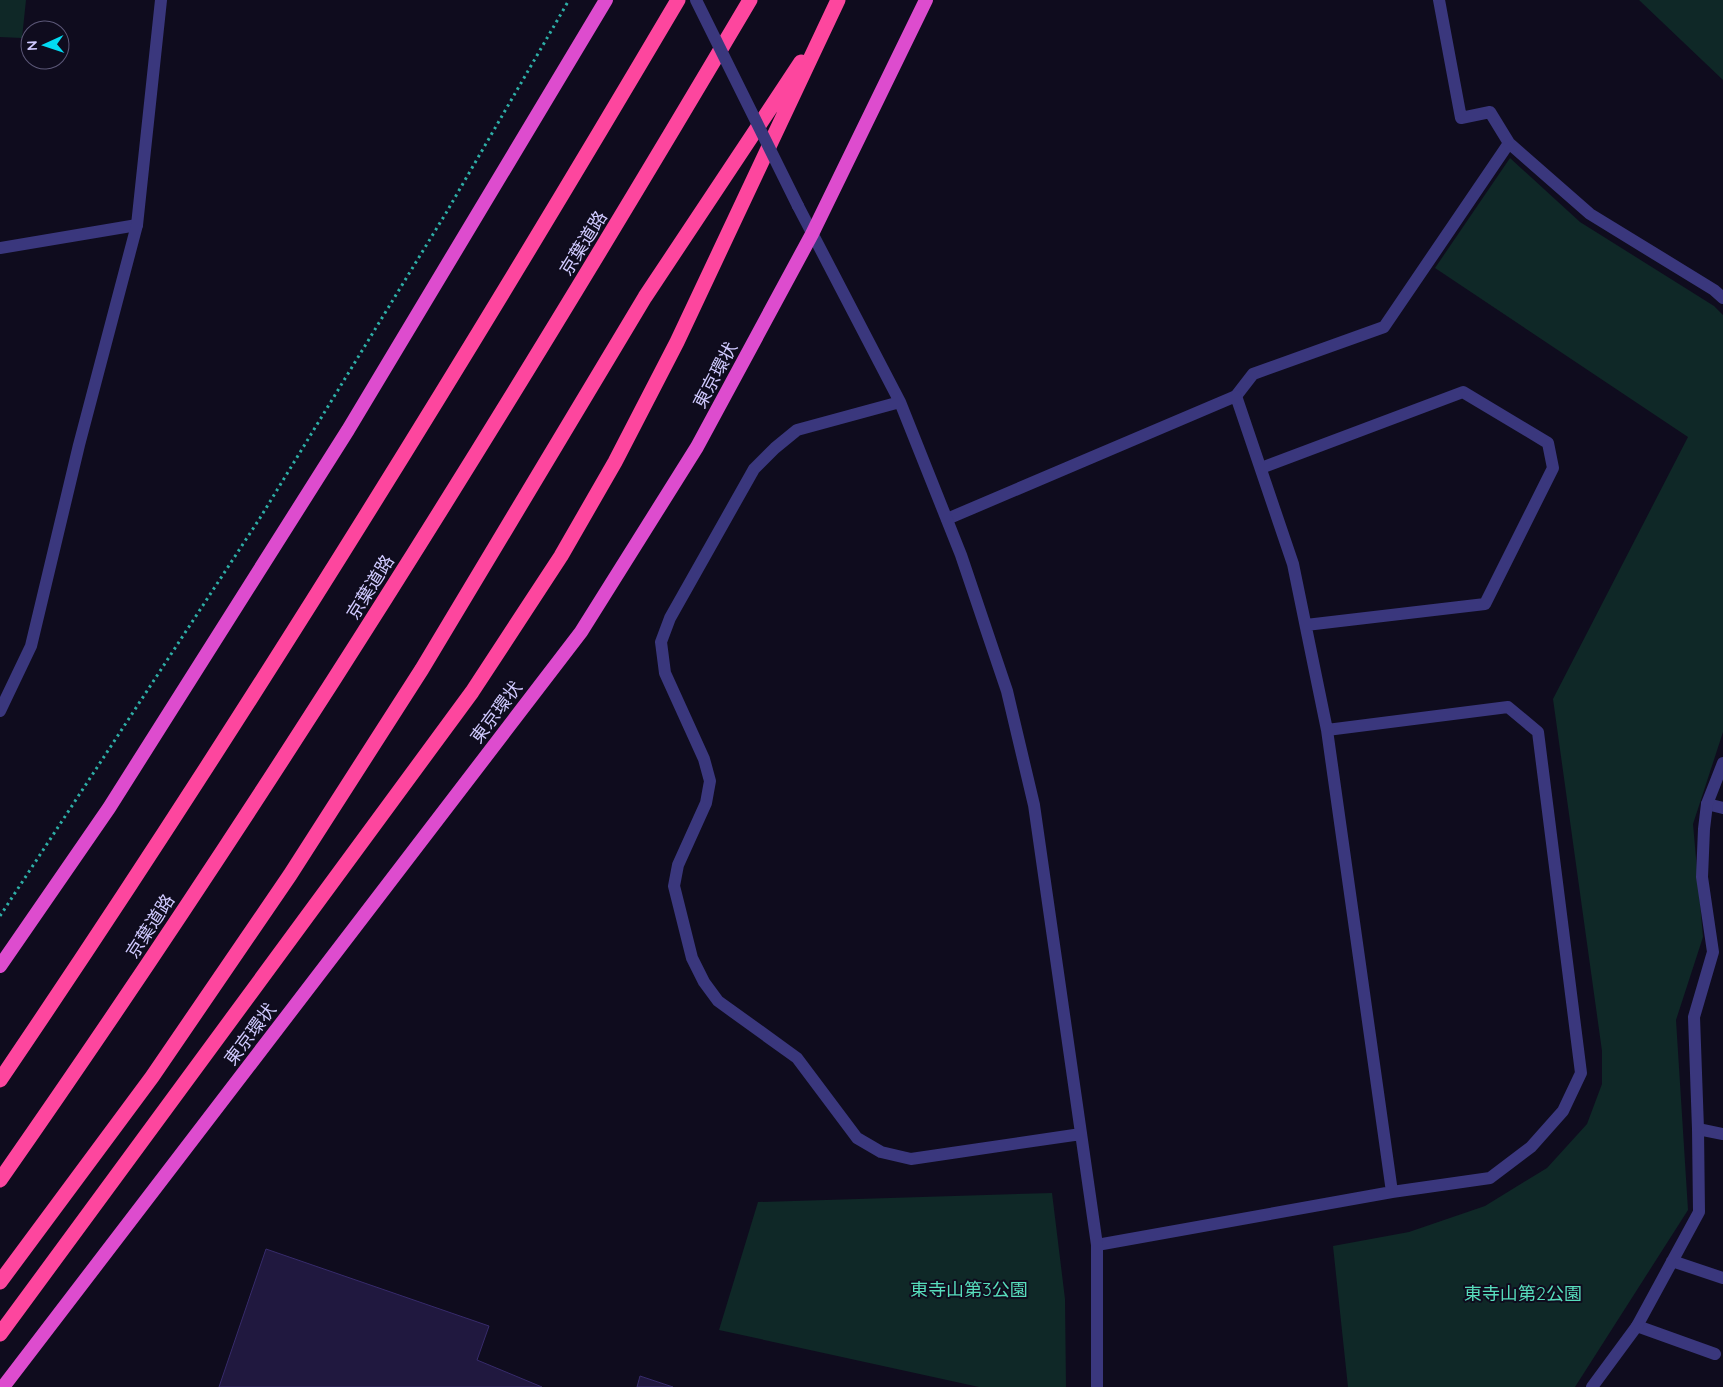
<svg xmlns="http://www.w3.org/2000/svg" width="1723" height="1387" viewBox="0 0 1723 1387" font-family="Quicksand,'Noto Sans JP',sans-serif">
  <rect width="100%" height="100%" fill="#0f0c1e"/>
  <path fill="#0f2827" d="M0,0H26L22,38L0,37Z
    M1639,0H1723V80Z
    M1510,158L1580,222L1714,306L1723,315V732L1693,824L1703,937L1676,1020L1688,1210L1575,1387H1348L1333,1246L1409,1232L1485,1206L1547,1168L1587,1124L1602,1084V1051L1553,699L1688,437L1435,268Z
    M1052,1193L1065,1299L1066,1387H979L719,1330L758,1202Z"/>
  <path fill="#20183f" stroke="#372b6b" d="M266,1249L489,1326L477,1360L542,1387H219Z
    M640,1376L673,1387H637Z"/>
  <g fill="none" stroke-linecap="round" stroke-linejoin="round">
    <path stroke="#2eafa7" stroke-width="3" stroke-dasharray="2.5 4" stroke-linecap="butt" d="M0,916L260,518L446,213L569,0"/>
    <path stroke="#3a377d" stroke-width="12" d="M1439,0L1461,118L1490,112L1509,143L1590,214L1714,290L1723,298
      M0,248L137,225
      M1236,396L1253,374L1384,327L1509,143
      M1707,804L1723,808
      M1637,1326L1715,1354"/>
    <path stroke="#3a377d" stroke-width="12" d="M1261,468L1463,392L1548,443L1553,468L1485,604L1306,625
      M947,519L1236,396L1293,564L1327,730L1392,1192L1097,1245
      M0,711L31,646L79,445L137,225L161,0
      M1327,730L1508,707L1538,732L1581,1073L1563,1111L1531,1147L1490,1178L1392,1192
      M1698,1129L1723,1134
      M1672,1261L1723,1278
      M1592,1387L1637,1326L1699,1212L1698,1129L1694,1017L1713,952L1702,877L1704,829L1707,804L1723,763"/>
    <path stroke="#3a377d" stroke-width="12" d="M798,206L900,402L961,555L1007,691L1034,805L1097,1245V1387
      M900,402L797,430L775,448L754,469L670,618L661,642L665,673L704,759L710,781L706,803L678,865L674,886L692,958L704,982L718,1001L797,1058L857,1138L881,1152L911,1159L1081,1134"/>
    <path stroke="#dd4cce" stroke-width="14" d="M0,966L109,808L348,430L606,0
      M3,1387L581,632L697,447L812,234L926,0"/>
    <path stroke="#fd469e" stroke-width="15" d="M0,1080C239,728 462,366 678,0
      M0,1180C267,798 513,401 750,0
      M0,1282L152,1077L290,875L422,669L645,297L801,62
      M0,1334L472,692L561,556L615,462L677,342L838,0"/>
    <path stroke="#3a377d" stroke-width="12" d="M696,0L798,206"/>
  </g>
  <g text-anchor="middle" dominant-baseline="central" stroke-width="4" stroke-linejoin="round" paint-order="stroke">
    <g font-size="18" fill="#d0caff" stroke="#0f0c1e">
      <text transform="translate(583 243) rotate(-58)">京葉道路</text>
      <text transform="translate(715 375) rotate(-62)">東京環状</text>
      <text transform="translate(370 587) rotate(-58)">京葉道路</text>
      <text transform="translate(496 712) rotate(-53)">東京環状</text>
      <text transform="translate(150 926) rotate(-57)">京葉道路</text>
      <text transform="translate(250 1034) rotate(-53)">東京環状</text>
    </g>
    <g font-size="18" fill="#57ddbc" stroke="#0f0c1e">
      <text x="969" y="1289">東寺山第3公園</text>
      <text x="1523" y="1293">東寺山第2公園</text>
    </g>
  </g>
  <g transform="translate(45 45) rotate(267)"><circle r="24" fill="#0f0c1e" stroke="#5c5878"/>
  <path d="M0-4L9 19L0 12L-9 19Z" fill="#02dbf3"/>
  <text y="-8" font-size="14" font-weight="bold" text-anchor="middle" fill="#d0caff">N</text>
  </g>
</svg>
